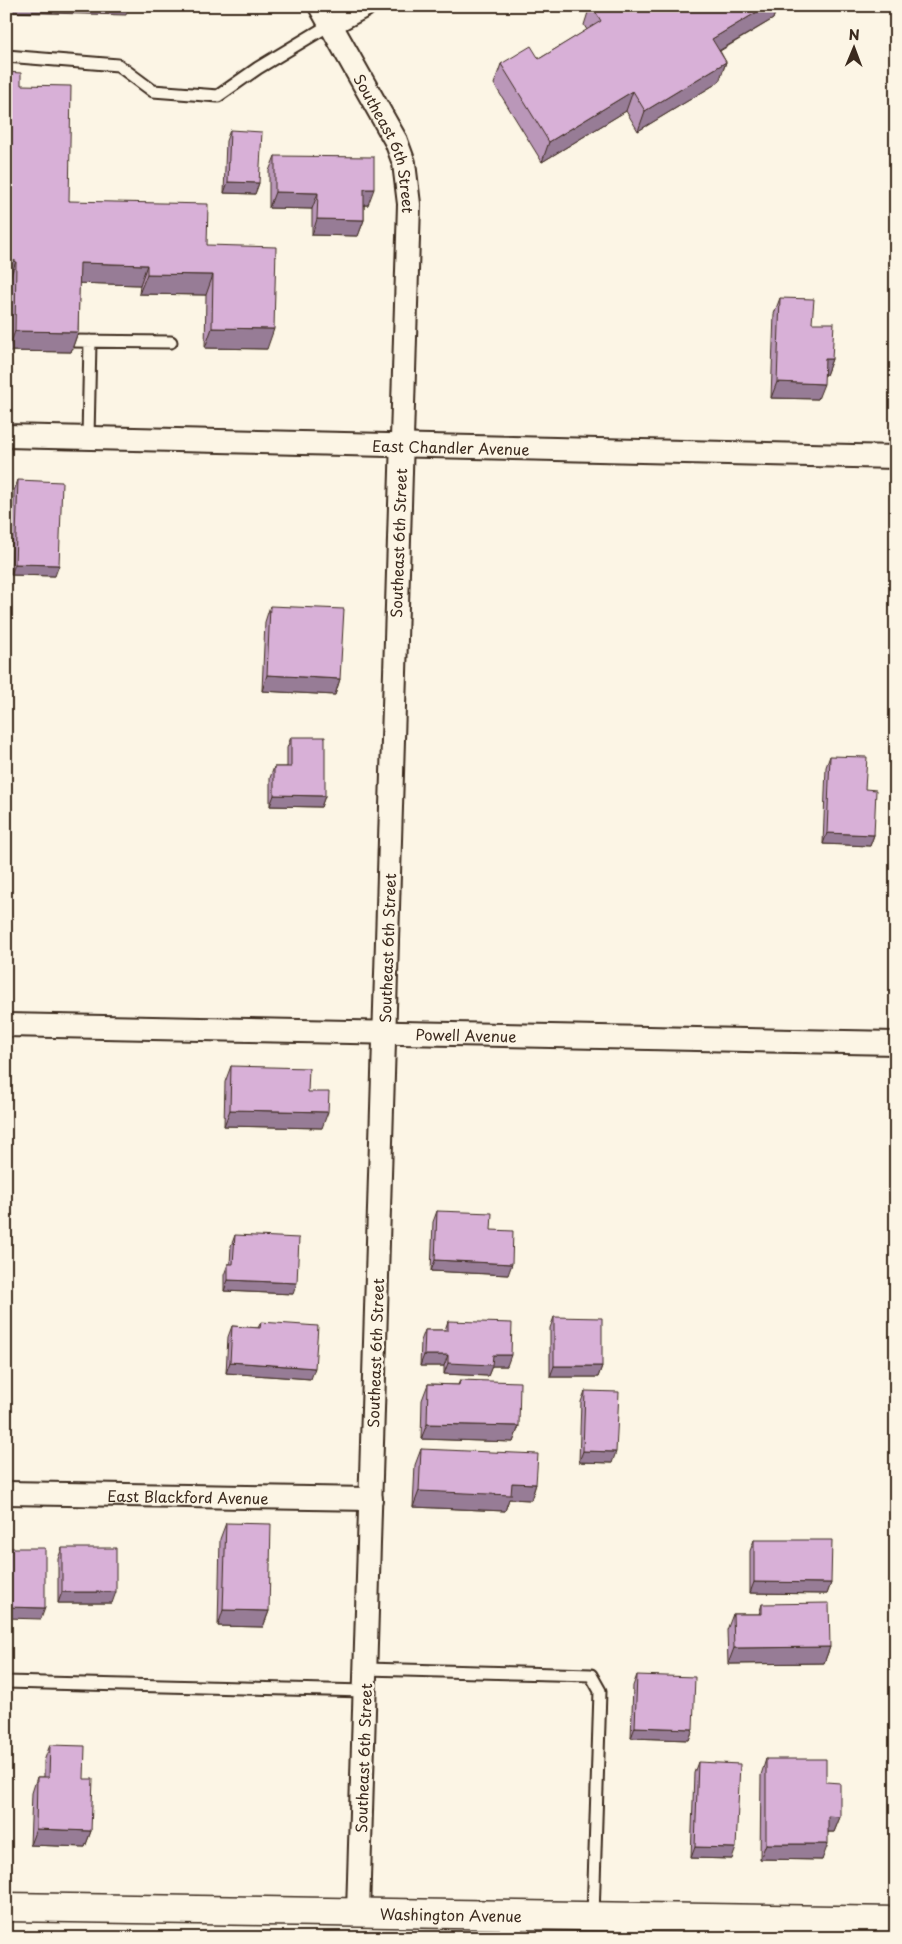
<svg xmlns="http://www.w3.org/2000/svg" width="902" height="1944" viewBox="0 0 902 1944" font-family="'Playpen Sans',sans-serif">
  <rect width="100%" height="100%" fill="#fcf5e5"/>
  <filter id="ink" filterUnits="userSpaceOnUse"><feTurbulence type="fractalNoise" baseFrequency=".02" numOctaves="2"/><feDisplacementMap in="SourceGraphic" scale="10" xChannelSelector="R" yChannelSelector="G"/><feConvolveMatrix kernelMatrix="1 2 1 2 8 2 1 2 1" color-interpolation-filters="sRGB"/></filter>
  <g filter="url(#ink)">
    <g fill="none" stroke-linecap="round" stroke-linejoin="round">
      <defs>
        <path id="service" d="M6,56L118,65L153,91L218,96L258,68L331,24
          M6,340H8
          M71,341L171,342
          M88,438L90,341
          M366,1669L591,1675L600,1691L593,1916
          M6,1682L365,1691"/>
        <g id="minor">
          <path id="s1" d="M320,6L396,141L404,163L409,204L358,1912"/>
          <path d="M331,24L364,6"/>
          <path id="s2" d="M6,436L896,457"/>
          <path id="s3" d="M6,1025L896,1043"/>
          <path id="s4" d="M6,1493L371,1499"/>
          <path d="M511,1938V1916"/>
        </g>
        <g id="tertiary">
          <path id="s5" d="M6,1907L896,1921"/>
        </g>
      </defs>
      <use href="#service" stroke="#3b2a1e" stroke-width="15"/>
      <use href="#minor" stroke="#3b2a1e" stroke-width="26"/>
      <use href="#tertiary" stroke="#3b2a1e" stroke-width="31"/>
      <use href="#service" stroke="#fcf5e5" stroke-width="11"/>
      <use href="#minor" stroke="#fcf5e5" stroke-width="22"/>
      <use href="#tertiary" stroke="#fcf5e5" stroke-width="28"/>
    </g>
    <path fill="#ba97b9" stroke="#3b2a1e" d="M590,6H777L773,19L720,51L726,62L719,82L638,131L626,111L542,162L494,84L501,64L539,59L587,30L584,25Z
      M6,72L21,85L69,201L207,245L267,349L205,348L206,295L139,294L140,285L79,283L78,332L71,352L8,351L9,281H6Z
      M230,130L259,183L255,194L224,193L226,141Z
      M275,156L368,205H364V220L358,236L312,235V209L269,208V171Z
      M780,298L812,323L832,359L826,375H824L818,399L771,398L774,314Z
      M18,480L55,576L11,575L14,491Z
      M270,606L340,679L335,695L262,691L265,622Z
      M291,737L325,796L321,807L270,806V778L274,767H287V748Z
      M830,756L865,789L874,835L870,846L823,844L826,767Z
      M231,1066L308,1092L322,1128L224,1126L225,1082Z
      M437,1211L491,1230L508,1275L431,1271L433,1222Z
      M235,1235L293,1294L224,1291V1275L228,1264H230L231,1246Z
      M554,1317L602,1366L598,1377H550V1328Z
      M448,1321L507,1366H492L488,1376L444,1374V1366H420L421,1341L425,1330H445Z
      M261,1322L311,1379L226,1373L228,1337L232,1326L258,1328Z
      M460,1380L519,1426L513,1442L421,1439L422,1400L428,1384L458,1385Z
      M585,1391L612,1463L579,1462L581,1402Z
      M421,1449L536,1484L531,1500L509,1499L505,1511L413,1507L415,1465Z
      M226,1523L269,1611L263,1627L218,1626L220,1539Z
      M754,1540L831,1583L827,1594L750,1593V1551Z
      M62,1548L112,1603H58V1559Z
      M762,1604L830,1647L824,1663L728,1664L727,1630L733,1614H759Z
      M637,1675L693,1729L689,1740L631,1738L633,1686Z
      M50,1745L84,1779L91,1831L85,1847L30,1845L32,1793L37,1777H44V1761Z
      M766,1759L826,1782L840,1817L834,1832H828L822,1860L760,1859L761,1775Z
      M698,1762L732,1859L691,1858L694,1773Z"/>
    <path fill="#977b96" stroke="#3b2a1e" d="M6,6H129L126,15L6,12Z
      M767,6H777L773,19L705,59L712,39Z
      M726,62L719,82L638,131L645,111Z
      M633,91L626,111L542,162L549,142Z
      M228,182L259,183L255,194L224,193Z
      M364,189H374L368,205H359Z
      M275,192L318,193L312,209L269,208Z
      M317,219L364,220L358,236L312,235Z
      M6,260L16,261L9,281H6Z
      M80,263L147,265L140,285L72,283Z
      M147,274L213,275L206,295L139,294Z
      M212,328L274,329L267,349L205,348Z
      M15,331L78,332L71,352L8,351Z
      M825,359H832L826,375H819Z
      M777,382L824,384L818,399L771,398Z
      M15,564L59,565L55,576L11,575Z
      M267,675L340,679L335,695L262,691Z
      M274,795L325,796L321,807L270,806Z
      M827,833L874,835L870,846L823,844Z
      M230,1110L328,1112L322,1128L224,1126Z
      M435,1260L512,1264L508,1275L431,1271Z
      M228,1280L297,1283L293,1294L224,1291Z
      M424,1355H448L444,1366H420Z
      M493,1355H511L507,1366H492L488,1376L444,1374L448,1363Z
      M230,1362L315,1368L311,1379L226,1373Z
      M554,1366H602L598,1377H550Z
      M427,1424L519,1426L513,1442L421,1439Z
      M583,1451L616,1452L612,1463L579,1462Z
      M512,1483L536,1484L531,1500L509,1499L505,1511L413,1507L419,1491Z
      M754,1582L831,1583L827,1594L750,1593Z
      M62,1592H116L112,1603H58Z
      M6,1607L45,1608L41,1619L6,1618Z
      M223,1610L269,1611L263,1627L218,1626Z
      M830,1647L824,1663L728,1664L734,1648Z
      M635,1727L693,1729L689,1740L631,1738Z
      M828,1816L840,1817L834,1832H822Z
      M36,1829L91,1831L85,1847L30,1845Z
      M766,1844H828L822,1860L760,1859Z
      M695,1847L736,1848L732,1859L691,1858Z"/>
    <path fill="#d8b0d7" stroke="#3b2a1e" d="M592,6H767L712,39L726,62L645,111L633,91L549,142L501,64L531,46L539,59L601,21Z
      M6,72L21,73V85L71,86L69,201L208,204L207,245L276,247L274,329L212,328L213,275L147,274V265L80,263L78,332L15,331L16,261L6,260Z
      M230,130L262,132L259,183L228,182Z
      M275,156L374,157V189H364V220L317,219L318,193L275,192Z
      M780,298L814,299L812,323H834L832,359H825L824,384L777,382Z
      M18,480L62,482L59,565L15,564Z
      M270,606L344,609L340,679L267,675Z
      M291,737H325V796L274,795V767H291Z
      M830,756L867,757L865,789L876,790L874,835L827,833Z
      M231,1066L309,1068L308,1092H329L328,1112L230,1110Z
      M437,1211L492,1213L491,1230L513,1231L512,1264L435,1260Z
      M235,1235L299,1238L297,1283L228,1280V1264H233Z
      M554,1317L602,1318V1366H554Z
      M448,1321L512,1323L511,1355H493L492,1365L448,1363V1355H424L425,1330H448Z
      M261,1322L318,1326L315,1368L230,1362L232,1326L260,1328Z
      M460,1380L520,1382L519,1426L427,1424L428,1384L459,1385Z
      M585,1391L619,1392L616,1452L583,1451Z
      M421,1449L538,1454L536,1484L512,1483L511,1495L419,1491Z
      M226,1523L271,1524L269,1611L223,1610Z
      M754,1540H832L831,1583L754,1582Z
      M6,1548H45V1608L6,1607Z
      M62,1548H116V1592H62Z
      M829,1603L830,1647L734,1648L733,1614H762V1604Z
      M637,1675L695,1677L693,1729L635,1727Z
      M50,1745L85,1746L84,1779H93L91,1831L36,1829L37,1777H49Z
      M766,1759H826V1782L840,1783V1817L828,1816V1844H766Z
      M698,1762L740,1764L736,1848L695,1847Z"/>
  </g>
  <g text-anchor="middle" dominant-baseline="central" stroke-width="5" stroke-linejoin="round" paint-order="stroke">
    <g font-size="15" fill="#3b2a1e" stroke="#fcf5e5">
      <text stroke="none"><textPath href="#s1" startOffset="154">Southeast 6th Street</textPath></text>
      <text stroke="none"><textPath href="#s2" startOffset="445">East Chandler Avenue</textPath></text>
      <text transform="translate(398 543) rotate(-88)">Southeast 6th Street</text>
      <text transform="translate(387 948) rotate(-88)">Southeast 6th Street</text>
      <text stroke="none"><textPath href="#s3" startOffset="460">Powell Avenue</textPath></text>
      <text transform="translate(375 1353) rotate(-88)">Southeast 6th Street</text>
      <text stroke="none"><textPath href="#s4" startOffset="182">East Blackford Avenue</textPath></text>
      <text transform="translate(363 1758) rotate(-88)">Southeast 6th Street</text>
      <text stroke="none"><textPath href="#s5" startOffset="445">Washington Avenue</textPath></text>
    </g>
  </g>
  <rect width="902" height="1944" fill="none" stroke="#fcf5e5" stroke-width="25"/>
  <rect x="12" y="12" width="877" height="1919" fill="none" stroke="#3b2a1e" stroke-width="2" filter="url(#ink)"/>
  <g transform="translate(854 48) rotate(1)" stroke="#fcf5e5" stroke-width="4" paint-order="stroke">
  <path d="M0-4L9 19L0 12L-9 19Z" fill="#3b2a1e"/>
  <text y="-8" font-size="14" font-weight="bold" text-anchor="middle" fill="#3b2a1e">N</text>
  </g>
</svg>
